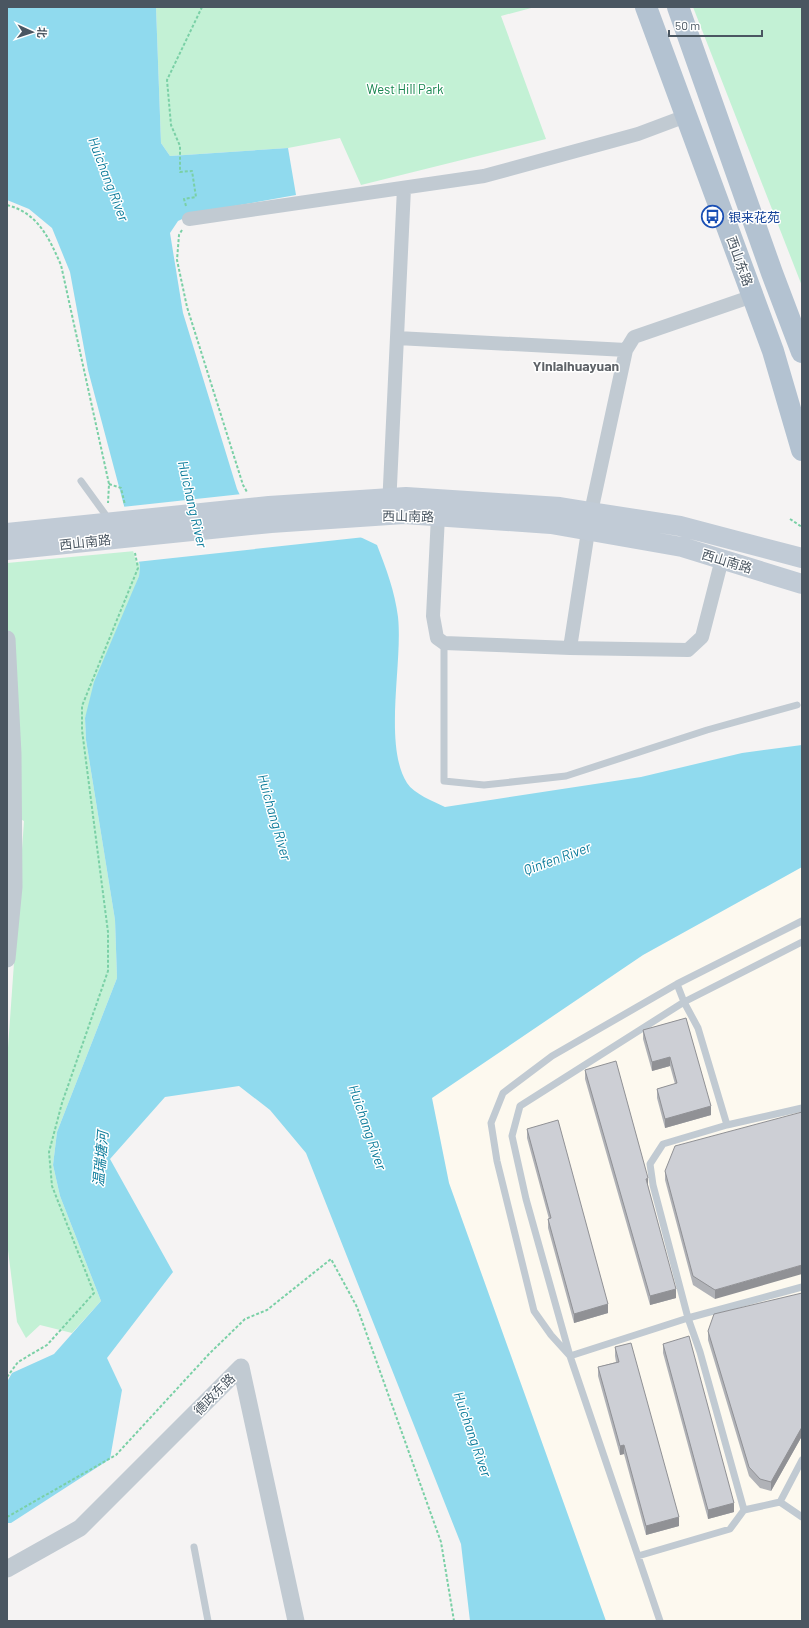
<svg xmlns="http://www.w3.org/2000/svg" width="809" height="1628" viewBox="0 0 809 1628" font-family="Barlow,'Noto Sans SC',sans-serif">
  <rect width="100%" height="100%" fill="#f5f3f3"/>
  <path fill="#fdf9ef" d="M802,867V1621H606L449,1183L432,1098L643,955Z"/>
  <path fill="#c3f1d5" d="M156,7H535L501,16L546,139L361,185L340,138L288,148L170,156L161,143Z
    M693,7H802V286Z
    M135,551L140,566L139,576L85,718L86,740L115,920L117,978L57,1132L53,1165L60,1196L101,1301L72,1333L40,1325L26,1338L17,1322L7,1242V1062L24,821L7,811V563Z"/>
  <path fill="#90daee" d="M7,7H156L161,143L170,156L288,148L296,195L195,213L178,221L170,233L183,313L237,489L250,516L265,529L291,538L356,535L377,545C386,568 395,592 398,617C403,662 383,745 407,783C414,794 433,801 445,807L641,777L742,753L802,745V867L643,955L432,1098L449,1183L606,1621H470L461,1544L306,1153L270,1110L239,1086L165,1097L110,1159L173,1272L107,1358L122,1390L110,1459L11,1523H7V1382L12,1373L54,1354L101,1301L60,1196L53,1165L57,1132L117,978L115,920L86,740L85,718L94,682L139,576L140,566L88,370L70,272L52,228L29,209L7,200Z"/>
  <path fill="#f5f3f3" d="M242,494L252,514L266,527L291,536L321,532L356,533L365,537L136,562L122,507Z"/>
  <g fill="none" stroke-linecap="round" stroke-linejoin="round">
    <path stroke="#7ad0a6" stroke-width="2" stroke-dasharray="3 2" stroke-linecap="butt" d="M7,205C38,213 49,238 61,265L109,484L108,503
      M186,206L184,199L196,197L192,171L180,172V146L171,125L167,80L202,7
      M182,230L179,235L177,260L187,307L243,485L247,492
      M109,484L121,488L125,505
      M790,519L802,527
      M7,1377L18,1362L47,1345L94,1293L52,1186L49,1152L62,1103L108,971V932L82,730V706L138,568L135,553
      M7,1517L116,1455L209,1354L245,1319L267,1310L331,1259L357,1307L441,1542L454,1621"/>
    <path stroke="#c1cad2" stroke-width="7" d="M81,481L105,514V522
      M444,643V781L484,785L566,776L707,730L797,705
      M802,921L677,984L552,1056L503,1093L491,1123L497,1161L534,1311L551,1335L570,1356L688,1318L802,1287
      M677,984L684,1002L698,1028L727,1125
      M780,1502L802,1517
      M744,1510L700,1352L688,1318L653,1185L650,1164L663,1144L727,1125L802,1108
      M194,1547L208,1621
      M638,1556L730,1529L744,1510L780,1502L802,1460
      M660,1621L570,1356L526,1199L512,1136L520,1106L684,1002L802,942"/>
    <path stroke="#c1cad2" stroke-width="14" d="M189,219L484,176L638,134L686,116
      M397,338L626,350L634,337L753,296
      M389,507L404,188
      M438,516L433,616L437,638L444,643L570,648L591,512L626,350
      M570,648L688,650L702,637L722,559"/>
    <path stroke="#c1cad2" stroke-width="17" d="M7,639L13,754L14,887L7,959
      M7,1569L80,1528L241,1367L296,1621"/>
    <path stroke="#c1cbd6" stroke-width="20" d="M7,533L269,506L406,497L560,507L591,512L680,526L802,558
      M7,550L271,523L404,514L551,524L682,547L802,584"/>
    <path stroke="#b3c2d1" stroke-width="22" d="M646,7L773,351L802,450
      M678,7L772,273L802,352"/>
  </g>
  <path fill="#b0b2b7" d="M686,1018L711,1115L665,1128L657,1098V1089L675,1084L670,1066L652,1071L643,1039V1030Z
    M585,1070L648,1186L676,1298L650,1305L585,1079Z
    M802,1112L715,1299L693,1285L665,1180V1171Z
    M527,1129L608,1313L574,1323L548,1228V1219H549L527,1138Z
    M802,1293V1436L771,1491L760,1488L749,1476L708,1340V1331Z
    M663,1344L734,1512L708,1519L663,1353Z
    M615,1347L679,1526L646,1535L624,1454L620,1455L598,1376V1367L616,1362L615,1356Z"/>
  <path fill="#909195" d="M670,1057V1066L652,1071V1062Z
    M711,1106V1115L665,1128V1119Z
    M648,1178V1187L646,1179Z
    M802,1265V1274L715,1299V1290Z
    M676,1289V1298L650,1305V1296Z
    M608,1304V1313L574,1323V1314Z
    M802,1427V1436L771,1491V1482Z
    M624,1445V1454L620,1455V1446Z
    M734,1503V1512L708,1519V1510Z
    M679,1517V1526L646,1535V1526Z"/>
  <path fill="#cdcfd5" stroke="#909195" d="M686,1018L711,1106L665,1119L657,1089L677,1083L670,1057L652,1062L643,1030Z
    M616,1061L648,1178L646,1179L676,1289L650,1296L585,1070Z
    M802,1112V1265L715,1290L693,1276L665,1171L675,1146Z
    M558,1120L608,1304L574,1314L548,1219L551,1218L527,1129Z
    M802,1293V1427L771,1482L760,1479L749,1467L708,1331L714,1314Z
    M689,1336L734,1503L708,1510L663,1344Z
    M631,1343L679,1517L646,1526L624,1445L620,1446L598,1367L619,1362L615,1347Z"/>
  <defs>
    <symbol id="bus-ring" viewBox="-11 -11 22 22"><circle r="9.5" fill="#fff" stroke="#1a4fb4" stroke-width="1.5"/><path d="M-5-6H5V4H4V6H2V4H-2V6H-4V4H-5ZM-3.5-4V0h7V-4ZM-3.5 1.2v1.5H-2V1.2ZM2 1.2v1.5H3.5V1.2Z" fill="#1a4fb4"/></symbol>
  </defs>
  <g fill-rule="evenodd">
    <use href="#bus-ring" x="700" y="204" width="25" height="25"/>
  </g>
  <g text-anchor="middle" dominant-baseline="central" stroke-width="3" stroke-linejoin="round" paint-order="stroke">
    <g font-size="13" fill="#17864f" stroke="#fff">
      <text x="405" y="89">West Hill Park</text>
    </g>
    <g font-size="13" fill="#164399" stroke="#fff" text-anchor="start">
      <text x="728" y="217">银来花苑</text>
    </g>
    <g font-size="13" fill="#4a5661" stroke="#fff">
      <text transform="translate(740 261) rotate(70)">西山东路</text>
      <text transform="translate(408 516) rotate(1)">西山南路</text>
      <text transform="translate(85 542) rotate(-6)">西山南路</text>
      <text transform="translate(727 561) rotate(17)">西山南路</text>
      <text transform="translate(214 1394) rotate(-45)">德政东路</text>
    </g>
    <g font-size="14" font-style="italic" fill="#0c7c9b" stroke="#fff">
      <text transform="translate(109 179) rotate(69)">Huichang River</text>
      <text transform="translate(193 504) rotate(77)">Huichang River</text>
      <text transform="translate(275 817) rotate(74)">Huichang River</text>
      <text transform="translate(557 858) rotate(-20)">Qinfen River</text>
      <text transform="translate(368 1127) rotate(71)">Huichang River</text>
      <text transform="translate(100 1159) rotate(-85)">温瑞塘河</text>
      <text transform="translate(473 1434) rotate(71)">Huichang River</text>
    </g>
    <g font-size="14" font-weight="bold" fill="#5f6368" stroke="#fff">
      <text x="576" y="365">Yinlaihuayuan</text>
    </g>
  </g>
  <rect width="809" height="1628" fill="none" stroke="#4a5661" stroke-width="16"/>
  <g transform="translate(32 32) rotate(93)" stroke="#ffffff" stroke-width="3" paint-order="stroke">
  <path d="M0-3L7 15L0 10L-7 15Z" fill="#4a5661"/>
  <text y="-6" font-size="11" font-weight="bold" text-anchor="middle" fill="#4a5661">北</text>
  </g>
  <path d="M669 30v6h93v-6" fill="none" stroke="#4a5661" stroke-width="2"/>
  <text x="675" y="30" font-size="12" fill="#4a5661" stroke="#ffffff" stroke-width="3" paint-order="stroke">50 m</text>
</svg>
